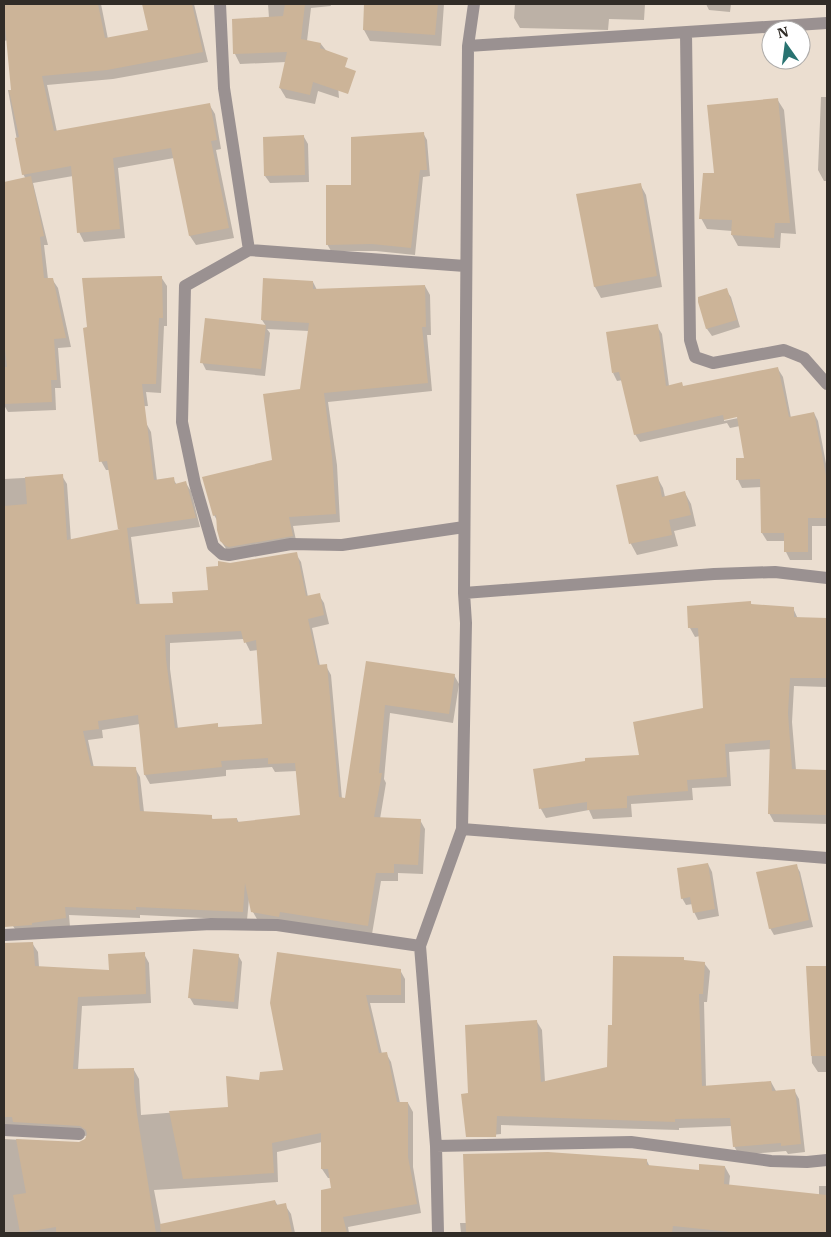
<svg xmlns="http://www.w3.org/2000/svg" width="831" height="1237" viewBox="0 0 831 1237" font-family="'IBM Plex Serif',serif">
  <rect width="100%" height="100%" fill="#ebded0"/>
  <path fill="#0003" fill-rule="evenodd" d="M4,4H101L108,39L149,31L143,4H194L208,62L113,79L47,85L57,132L209,104L215,114L221,149L216,150L234,238L196,245L190,236L174,158L118,168L125,238L84,242L79,232L73,176L33,183L48,245H44L48,279H52L58,288L71,347L58,348L61,388H55L56,410L8,412L4,405V183L26,179L23,174L8,90H12L8,40L4,41Z
    M268,4H330L331,6L311,8L307,41L321,44L336,63L339,98L318,91L315,104L286,98L280,88L286,62L240,64L235,54L233,20L269,18Z
    M366,4H444L441,46L370,41L364,30Z
    M515,4H645L644,20L609,19L608,30L520,28L514,18Z
    M706,4H731L730,12L709,10Z
    M821,97H827V181H824L818,170Z
    M777,99L784,110L796,234L781,233L780,248L738,246L732,235V231L707,229L701,218L715,175Z
    M423,133L427,140L430,176L423,177L415,255L376,251H331L327,244L352,186Z
    M304,137L308,144L309,182L270,183L265,176L264,138Z
    M640,184L646,195L662,287L601,298L595,287L578,195Z
    M161,277L167,286V326H164L161,393L146,392L148,406L98,408Z
    M313,282L317,290L425,286L430,295L431,335H427L432,391L328,402L337,465L340,522L293,526L297,545L227,550L221,541L218,522L214,515L273,461L301,390L309,331L267,329L270,333L265,376L206,370L202,362L207,320L266,326L262,320Z
    M726,290L731,297L740,327L712,336L707,329L699,302Z
    M657,326L662,334L669,386L684,387L778,369L783,377L791,418L814,413L818,421L827,469V526H812V560H790L786,552V541H767L762,533V487L742,488L738,480L746,460L740,426L730,428L727,423L640,442L635,434L623,380L617,381L613,373ZM743,415V417L724,421V418Z
    M146,423L151,432L157,481L173,479L177,485L185,482L191,491L200,527L131,537L140,606L174,604L209,591L230,564L296,554L301,562L308,597L319,595L324,603L329,624L312,628L320,666H326L331,675L342,799H346L367,662L454,675L459,684L453,723L390,713L384,779L386,783L380,819L420,820L425,829L423,874L398,873V881H381L372,934L258,921L253,912L249,899L247,920L140,915V918L69,915L70,927L19,935L13,926L12,916L4,917V669L27,665L18,616L4,617V479L62,476L67,484L71,541L120,530L110,470H106L101,461ZM244,639L250,651L258,650L263,726L219,728L217,725L178,729L170,669V643ZM140,724L145,775L150,784L226,776V770L272,767L275,772L297,771L301,816L239,823L237,819L213,820L211,816L144,812L140,777L135,768H94L88,740L103,738L102,730Z
    M657,477L663,488L665,497L685,493L691,504L696,526L674,531L678,546L637,555L631,544L618,486Z
    M750,602L752,605L793,608L798,619H827V687L794,686L792,722L796,770L827,771V824L774,822L769,813L771,749L729,752L731,786L692,788L693,800L631,804L632,817L593,819L589,810L546,818L541,809L534,770L640,756L705,709L700,636L695,637L690,628Z
    M708,864L712,872L719,916L698,920L694,912L693,904L686,905L682,898Z
    M796,865L800,872L813,927L774,935L770,928Z
    M32,943L38,952L39,967L110,971L144,954L149,963L151,1003L82,1006L78,1070H134L139,1079L141,1115L230,1108L260,1081L284,1071L271,1003L400,970L405,979V1003H370L382,1054L386,1053L391,1062L400,1103H408L413,1112V1167L421,1213L348,1227L349,1233H322V1191L332,1189L331,1178H328L322,1169V1142L277,1152L278,1182L154,1190L161,1226L275,1201L278,1206L285,1205L291,1214L295,1233H4V1139L79,1143L87,1140V1136L10,1131L4,1134V944Z
    M238,955L242,962L238,1009L194,1005L190,998Z
    M685,962L704,963L710,971L707,1002H704L706,1087L771,1082L776,1091L794,1090L799,1099L805,1152L788,1154L786,1151L739,1155L734,1146L732,1126L679,1128V1130L501,1125V1134L471,1137L469,1095L537,1022L542,1030L545,1082L608,1068L613,1027Z
    M827,967V1072H818L812,1063L808,968Z
    M517,1154L647,1161L650,1167L700,1171L725,1167L730,1176L729,1186L819,1196V1186H827V1233H525Z
    M484,1162L489,1233H461L460,1223H467Z"/>
  <path fill="#ccb498" fill-rule="evenodd" d="M4,4H98L105,38L148,30L142,4H192L203,52L107,70L42,76L54,131L210,103L217,140L211,141L229,228L189,236L171,148L113,158L120,229L77,233L71,166L22,175L15,138L19,137L9,90H11L5,26H4Z
    M285,4H305L301,39L321,43L320,48L348,58L345,67L356,71L348,94L313,82L310,95L279,88L287,52L233,54L232,19L283,16Z
    M364,4H438L435,35L363,30Z
    M778,98L790,223H775L774,238L731,235L732,220L699,219L703,173H714L707,105Z
    M424,132L427,170H420L411,248L372,244L326,245V185H351V137Z
    M304,135L305,175L264,176L263,137Z
    M31,176L44,236L40,237L44,278H53L66,338L54,339L57,380H51L52,402L4,404V367H7L4,341V182Z
    M641,183L657,276L594,287L576,194Z
    M162,276L163,318H159L156,384H142L154,480L174,477L175,484L186,481L196,518L127,528L136,604L173,603L172,592L208,590L206,567L218,566V561L230,563L297,552L306,596L320,593L324,615L308,619L318,665L327,664L339,797L345,798L366,661L455,674L449,714L385,705L379,773H382L374,817L421,819L418,865L394,864V873H376L368,926L280,912L279,917L251,912L245,883L243,912L136,907V910L65,907L66,918L32,923V925L4,927V506L27,504L25,477L63,474L67,540L120,529H118L107,461L99,462L83,328L87,327L82,278ZM241,631L244,643L256,640L262,724L218,727V723L175,728L166,659L165,635ZM138,715L144,775L222,767L221,761L268,758V764L295,763L300,815L237,822V818L212,819V815L140,811L136,767L91,766L83,731L99,729L98,721Z
    M263,278L313,281V289L425,285L426,327H422L428,383L324,393L332,456L336,514L289,517L293,536L229,547L226,546L220,541L217,530L216,515L213,516L202,477L272,460L263,394L300,389L309,323L261,320Z
    M727,288L737,320L706,329L698,302V297Z
    M205,318L266,325L261,369L200,363Z
    M658,324L666,386L682,382L683,386L778,367L789,417L814,412L827,481V518H808V552H784V533H761L760,479L736,480V458H744L737,417L724,420L723,415L634,435L619,372L612,373L606,332Z
    M658,476L662,497L685,491L691,515L669,520L672,535L629,544L616,485Z
    M751,601V604L794,607V617L827,618V678H790L788,713L792,769L827,770V815L768,814L770,740L725,744L727,777L687,780L688,791L627,796V808L587,810V802L539,809L533,769L585,761V758L639,755L633,722L703,708L698,628H688L687,606Z
    M708,863L715,909L693,913L690,897L681,899L677,868Z
    M797,864L809,920L769,929L756,872Z
    M33,942L35,966L109,970L108,954L145,952L146,994L78,997L73,1069L134,1068V1090L137,1114L156,1233H56V1227L20,1233L13,1195L26,1193L16,1139L79,1142L85,1139L87,1134L86,1130L80,1126L13,1122L12,1117H4V943Z
    M193,949L239,954L234,1002L188,998Z
    M277,952L401,969V995H366L379,1053L387,1052L397,1102H408V1157L417,1204L343,1217L347,1233H321V1190L331,1188L328,1169H321V1133L272,1143L274,1173L183,1179L169,1111L228,1107L226,1076L259,1080L260,1072L283,1070L270,1003Z
    M613,956L684,957V960L705,962L703,994H699L702,1086L771,1081L772,1091L795,1089L801,1144L781,1146V1143L733,1147L730,1118L675,1119V1122L497,1116L496,1137H466L461,1094L468,1093L465,1025L537,1020L541,1082L607,1067L608,1025H612Z
    M806,966H827V1056H811Z
    M548,1152L647,1159V1165L699,1170V1164L725,1166L724,1184L827,1195V1233H740L673,1226L672,1233H466L463,1154Z
    M275,1200L276,1205L286,1203L292,1233H161L160,1224Z"/>
  <g fill="none" stroke-linecap="round" stroke-linejoin="round">
    <path stroke="#9a9191" stroke-width="12" d="M220,4L224,88L249,250L185,286L182,422L195,484L213,546L222,554L229,555L291,544L342,545L464,527
      M686,33L690,340L695,357L713,363L784,350L804,358L827,384
      M468,46L827,23
      M249,250L465,266
      M464,593L714,574L775,572L827,578
      M462,829L827,858
      M4,935L211,924L277,925L420,946
      M4,1130L79,1134
      M436,1146L631,1142L771,1161L807,1162L827,1160
      M438,1233L436,1146L420,946L462,829L466,623L464,593L468,46L474,4"/>
  </g>
  <rect width="831" height="1237" fill="none" stroke="#312c27" stroke-width="10"/>
  <g transform="translate(786 45) rotate(346)"><circle r="24" fill="#ffffff" stroke="#adaba9"/>
  <path d="M0-4L9 19L0 12L-9 19Z" fill="#297371"/>
  <text y="-8" font-size="14" font-weight="bold" text-anchor="middle" fill="#312c27">N</text>
  </g>
</svg>
